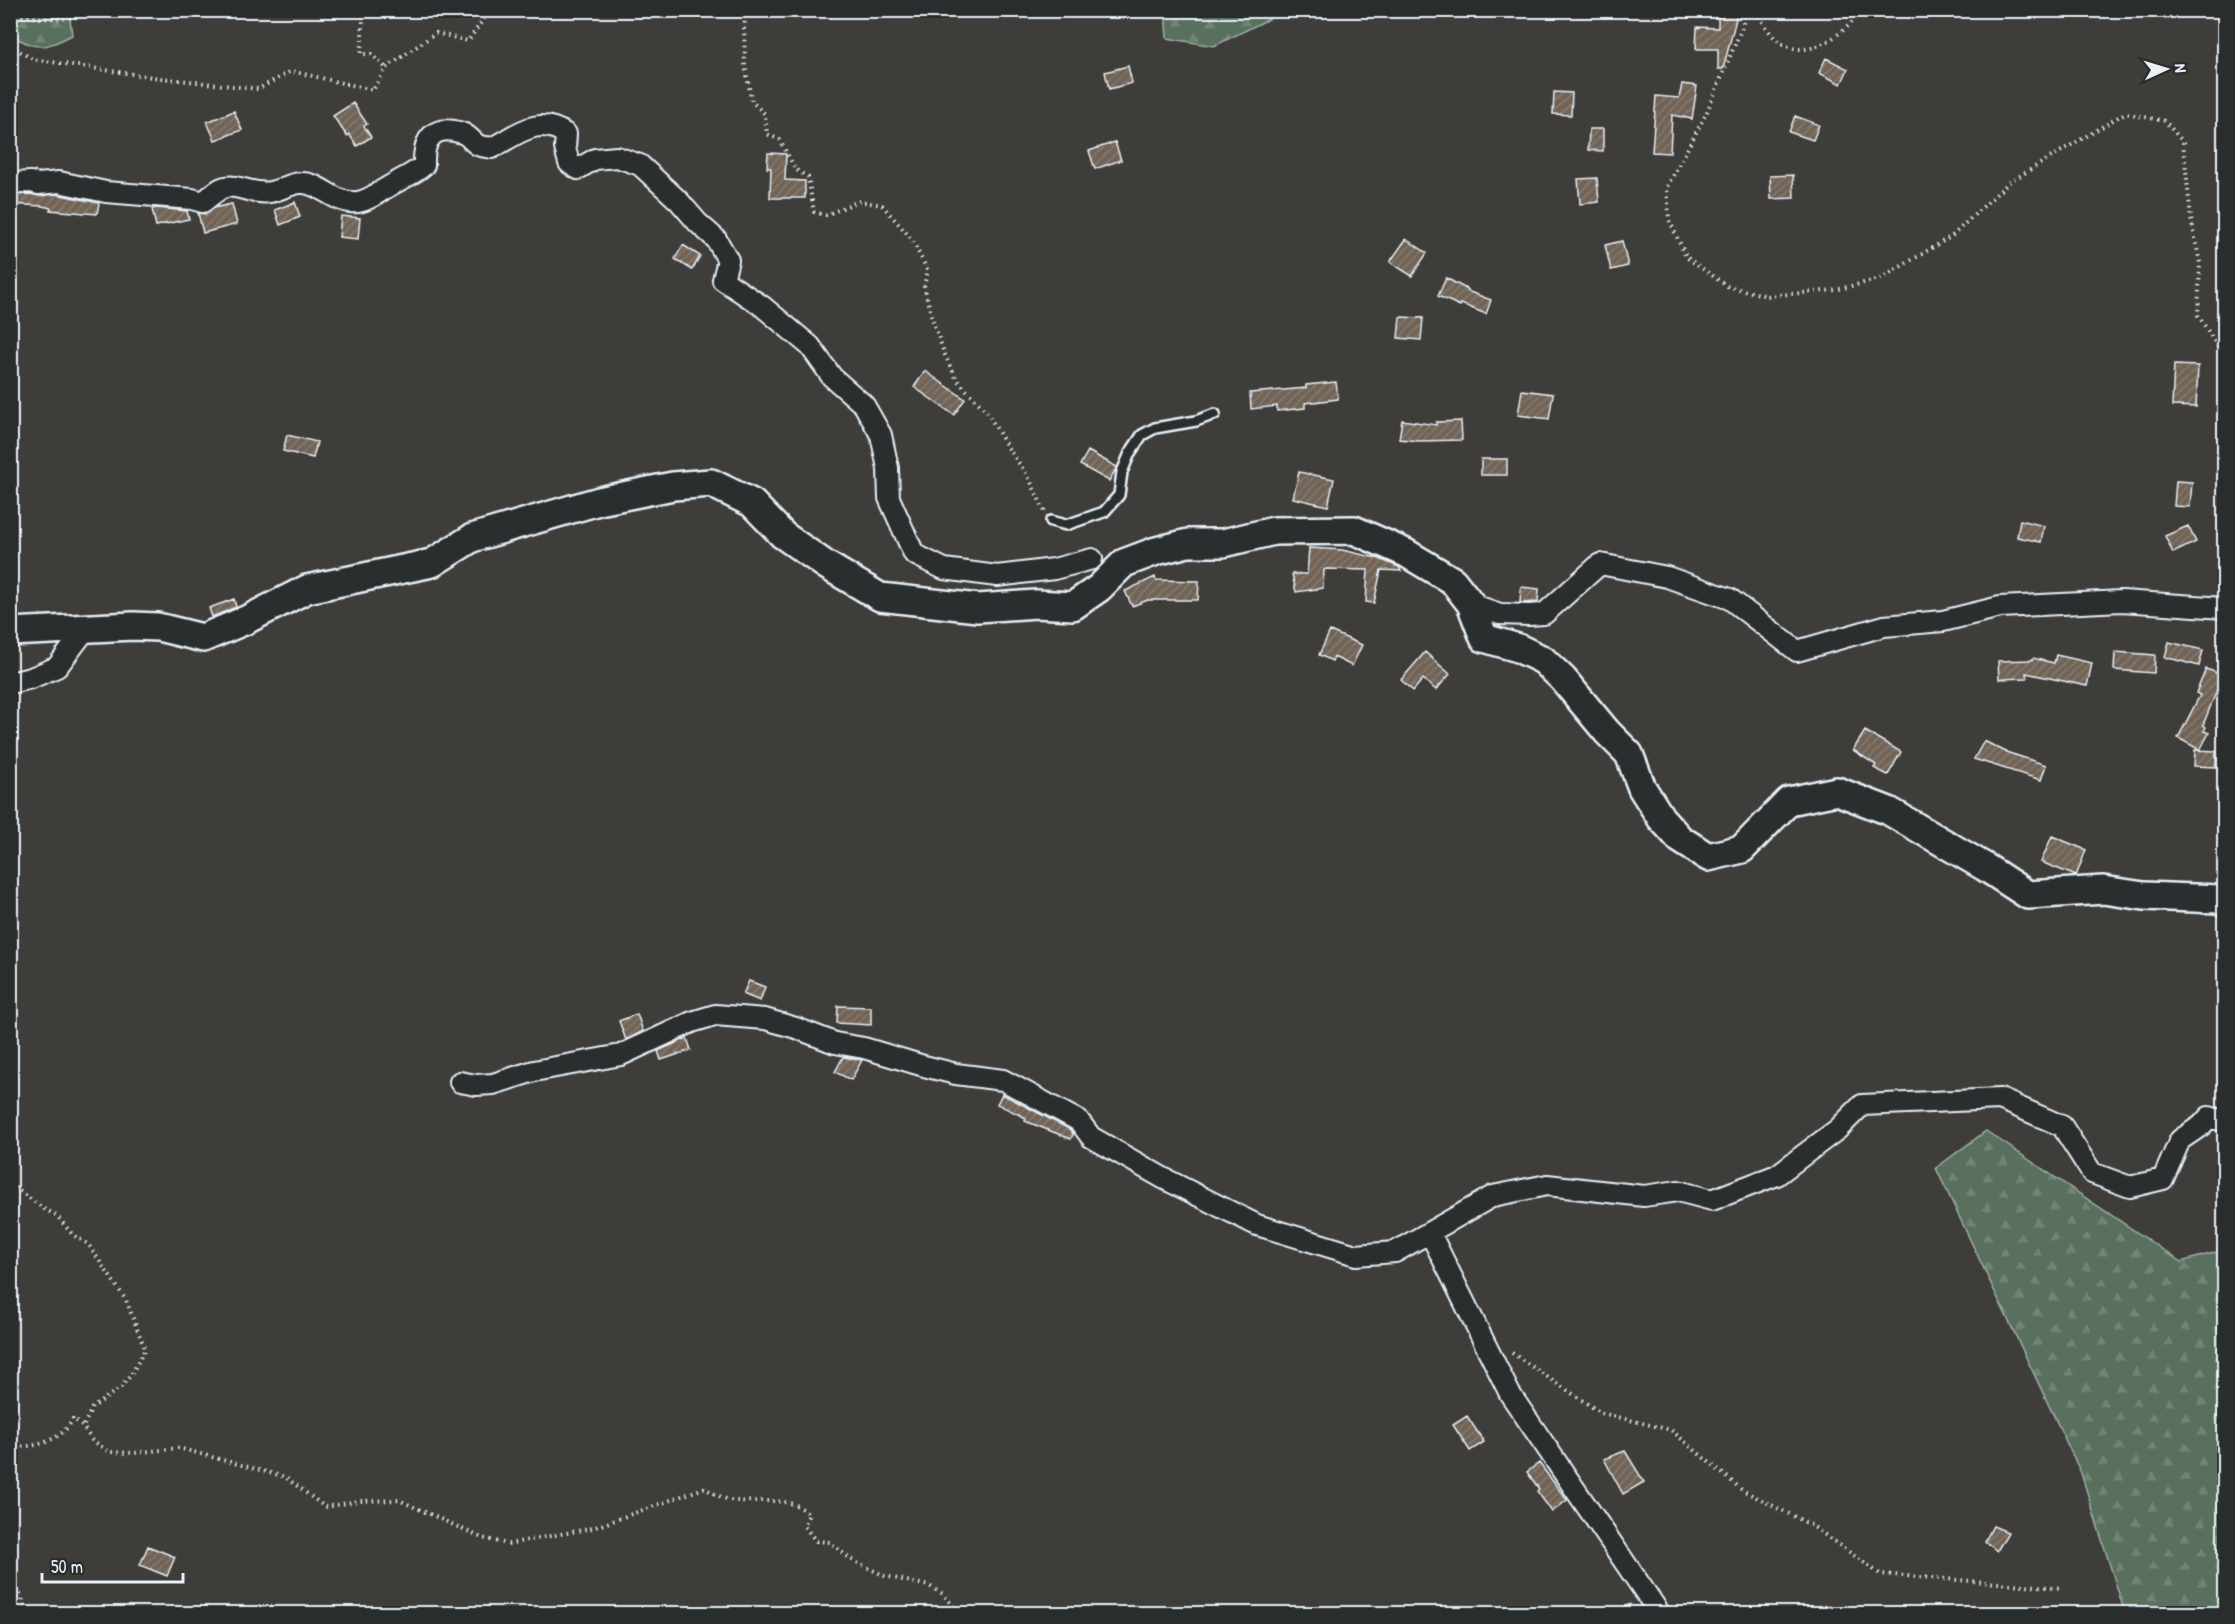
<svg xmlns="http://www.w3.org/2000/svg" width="2235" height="1624" viewBox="0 0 2235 1624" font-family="'Patrick Hand',sans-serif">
  <defs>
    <pattern id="forest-firs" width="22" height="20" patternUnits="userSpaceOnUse" patternTransform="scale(1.5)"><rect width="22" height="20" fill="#59705d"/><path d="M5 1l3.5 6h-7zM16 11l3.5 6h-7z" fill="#718575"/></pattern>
    <pattern id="building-hatch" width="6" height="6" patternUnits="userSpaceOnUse" patternTransform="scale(1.5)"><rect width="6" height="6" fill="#716357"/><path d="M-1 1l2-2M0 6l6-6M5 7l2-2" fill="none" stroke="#857a70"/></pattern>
  </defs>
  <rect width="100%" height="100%" fill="#3f3d3a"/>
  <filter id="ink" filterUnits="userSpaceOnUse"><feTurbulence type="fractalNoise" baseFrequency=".0167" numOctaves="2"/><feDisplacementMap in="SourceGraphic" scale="12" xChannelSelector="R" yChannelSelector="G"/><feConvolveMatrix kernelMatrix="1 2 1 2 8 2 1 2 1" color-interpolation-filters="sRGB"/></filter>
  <g filter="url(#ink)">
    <path fill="url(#forest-firs)" stroke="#a0b0aa" stroke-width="1.5" d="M11,10L69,11L72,35C44,49 38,51 11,35Z
      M1165,11V10L1285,11L1214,46L1167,38Z
      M1986,1131L2181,1262L2224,1250V1613H2125L2081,1473L1936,1168Z"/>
    <path fill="url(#building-hatch)" stroke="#e8f1f8" stroke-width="1.5" d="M1718,10H1736V19L1723,69H1718V49H1696L1697,27L1718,28Z
      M1826,58L1848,69L1841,84L1819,73Z
      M1128,66L1132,83L1109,89L1105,72Z
      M1682,84L1697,86L1692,119L1672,115L1670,153L1652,152L1656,96L1679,98Z
      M1554,92L1572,93L1571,115L1553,114Z
      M353,103L367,124L364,126L371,137L357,146L349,134L347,136L333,116Z
      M234,111L242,130L215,140L207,122Z
      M1795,116L1819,125L1813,140L1789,132Z
      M1589,129H1603V151L1588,150Z
      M1115,142L1121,160L1095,169L1089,151Z
      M768,153L786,154L785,180L805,181V198H770L771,168H767Z
      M1793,175L1794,198L1771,199L1770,176Z
      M1597,178L1599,202L1580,204L1578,179Z
      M30,194L39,196L56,194L99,203L97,214L50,210L51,208L42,206L10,204V195Z
      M295,202L300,217L280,225L275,210Z
      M232,204L237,224L203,233L198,213L206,214L214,208Z
      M157,208L187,211L189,219L156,226L152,209Z
      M341,216L360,218L358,239L339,237Z
      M1406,239L1427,253L1412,276L1390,262Z
      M1622,241L1628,266L1611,270L1605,245Z
      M683,245L700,256L692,270L675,259Z
      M1446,278L1468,290L1467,291L1491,300L1486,314L1461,304L1460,306L1438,296Z
      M1400,317L1423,318L1421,340L1398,338Z
      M2174,365L2198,366L2196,407L2172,406Z
      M925,371L965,399L954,415L914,387Z
      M1336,382L1338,399L1305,403V408L1277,411V406L1251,409L1250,393L1306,388V385Z
      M1522,390L1553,394L1549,419L1518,415Z
      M1402,420L1436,425V422L1461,421L1462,440L1419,441L1399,439Z
      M287,435L317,442L313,458L283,451Z
      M1088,451L1117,467L1109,481L1080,465Z
      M1481,459H1507V475H1481Z
      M1299,472L1334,479L1328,506L1293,498Z
      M2176,481L2192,482L2190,507L2174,506Z
      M2020,520L2044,526L2041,542L2017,537Z
      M2188,526L2196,542L2173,553L2165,536Z
      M1309,548L1342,550L1377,558L1399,567L1401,571L1381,570L1374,603L1366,602L1368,570L1326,569L1324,570L1323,588L1296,592L1292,574H1307Z
      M1155,577L1156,580L1199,581L1198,600H1148L1132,606L1125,591Z
      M1521,587L1539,589L1538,602L1520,603Z
      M234,599L236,607L212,617L209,608Z
      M1330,631L1362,645L1352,666L1334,657L1332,661L1319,655Z
      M2169,642L2203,650L2199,666L2165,657Z
      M1425,652L1450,674L1436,690L1423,679L1413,691L1401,680Z
      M2115,652L2155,655L2154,673L2114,670Z
      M2056,655L2092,663L2087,686L2026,673L2027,678L1999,679L1998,661L2032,660L2033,658L2054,663Z
      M2206,669L2223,675L2203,725L2206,727L2204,731L2209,733L2200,750L2178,738L2200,695L2196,693Z
      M1865,731L1901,752L1888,775L1874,768L1876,765L1853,750Z
      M1984,741L2006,752L2046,765L2041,780L1974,759Z
      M2195,750L2216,751V767L2194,766Z
      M2052,836L2086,850L2076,876L2041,862Z
      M749,981L765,987L760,1001L743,994Z
      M838,1006L871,1007V1025L837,1023Z
      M637,1014L643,1031L626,1040L619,1021Z
      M687,1038L691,1050L661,1060L658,1051Z
      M843,1057L862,1060L851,1080L835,1072Z
      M1002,1094L1071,1130L1073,1134L1071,1139L1025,1121L1026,1118L997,1104Z
      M1467,1416L1484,1442L1470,1451L1453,1425Z
      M1625,1451L1644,1482L1623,1494L1604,1459Z
      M1539,1463L1567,1500L1552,1512L1537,1491L1539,1489L1527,1472Z
      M1993,1526L2008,1532L1997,1551L1985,1541Z
      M148,1546L175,1557L167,1576L140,1565Z"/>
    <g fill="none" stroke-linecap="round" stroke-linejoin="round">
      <defs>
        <path id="lane" d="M1051,521L1066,525L1104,512L1119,495L1122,472L1130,453L1142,435L1155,428L1196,421L1215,414"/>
        <path id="street" d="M10,183L31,182L38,184L59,182L106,192L192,199L203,202C209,198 218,188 226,187C237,184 253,195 270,192C281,190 291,183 301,183C314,182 327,194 339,199C362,209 374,194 393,184C405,177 414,174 424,165C423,138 434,124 462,133C469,135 472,142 478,145C481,147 488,147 492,148C518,134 537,115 566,134L565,148L569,163L578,169L595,159L617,157L640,165L679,201L698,223L716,239L728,260L723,280L762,306L810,346L832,377L864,405L881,435L888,468L889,498L914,554L944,569L997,576L1054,569L1092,559
          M1471,604L1500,614L1529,615L1544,614L1600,564L1667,577L1730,599L1797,651L1884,626L1943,621L2000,607L2122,601L2224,608
          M10,683L31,678L57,667L86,629
          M460,1082L476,1085L493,1084L534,1071L621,1055L692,1022L715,1015L765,1019L796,1028L835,1043L864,1048L924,1066L956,1074L1003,1080L1079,1121L1091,1137L1163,1178L1257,1225L1356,1255L1395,1252L1493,1196L1547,1185L1644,1196L1678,1191L1712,1200L1777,1175L1838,1129L1862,1105L2000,1099L2062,1126L2092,1173L2130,1187L2163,1179L2180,1140L2202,1125L2209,1117L2224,1121
          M1430,1233L1510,1394L1660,1614"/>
        <path id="secondary" d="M10,632L133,626L158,627L203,638L246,620L307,589L432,563L472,538L599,501L673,486L711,483L752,503L783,535L826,565L880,597L978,608L1036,604L1073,606L1099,588L1124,563L1156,551L1188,543H1223L1274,531L1354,530L1406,553L1453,581L1471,604L1484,638L1518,648L1543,660L1563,679L1607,732L1629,754L1642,788L1661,818L1680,839L1708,857L1742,849L1789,801L1837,791L1889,811L1985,867L2028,895L2103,890L2144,896L2219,899L2224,902"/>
      </defs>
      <use href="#lane" stroke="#e8f1f8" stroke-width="14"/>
      <use href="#street" stroke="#e8f1f8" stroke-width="24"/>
      <use href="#secondary" stroke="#e8f1f8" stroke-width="32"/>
      <path stroke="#e8f1f8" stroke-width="4" stroke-dasharray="1.5 4.5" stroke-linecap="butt" d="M360,10L363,17L361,54H371L386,68
        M747,10L744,26L745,66L752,102L765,114L767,134L780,140L795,169L808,177L814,212L826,215L859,201L882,205L911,238L928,271L924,285L932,318L944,353L957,380L987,412L1006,445L1028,476L1045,512
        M1745,10L1743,25L1706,114L1667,187L1669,219L1686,257L1727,286L1767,296L1835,290L1880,279L1952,236L2008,183L2125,113L2165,121L2183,142L2191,218L2200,263L2198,315L2224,357
        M1758,10C1760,19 1764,24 1769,31C1798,70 1840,38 1863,10
        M10,13C39,19 70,23 98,10
        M10,45L32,59L152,77L258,89L291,71L373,90L386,68L436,33L468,41L490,10
        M10,1184L44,1209L56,1215L73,1235L88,1244L126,1300L145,1349L131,1375L121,1387L92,1408L83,1427
        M1512,1353L1601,1413L1671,1430L1742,1490L1811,1525L1880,1574L2063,1588
        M10,1446C34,1449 64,1440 73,1418L83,1427L92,1440L109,1452L134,1453L179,1448L285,1477L325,1507L359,1501L399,1500L482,1538L508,1544L593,1528L704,1488C712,1492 721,1498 730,1500C757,1505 788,1493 809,1514L804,1526L816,1541L830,1542L850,1559L885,1576L929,1586L943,1594L957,1610L958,1614
        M10,1590L19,1591L28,1614
        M1629,1604L1632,1614"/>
      <use href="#lane" stroke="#2a2d2e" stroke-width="9"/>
      <use href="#street" stroke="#2a2d2e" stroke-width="20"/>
      <use href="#secondary" stroke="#2a2d2e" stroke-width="27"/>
    </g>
  </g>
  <rect width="2235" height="1624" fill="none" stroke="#2a2d2e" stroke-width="36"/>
  <rect x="18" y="18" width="2199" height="1588" fill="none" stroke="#e8f1f8" stroke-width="2" filter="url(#ink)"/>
  <g transform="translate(2166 69) rotate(86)" stroke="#2a2d2e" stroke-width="4.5" paint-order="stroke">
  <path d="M0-4.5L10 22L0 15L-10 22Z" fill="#e8f1f8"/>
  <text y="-9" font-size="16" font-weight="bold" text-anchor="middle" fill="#e8f1f8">N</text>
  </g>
  <path d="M42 1573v9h141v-9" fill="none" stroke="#e8f1f8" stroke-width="3"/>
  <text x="51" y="1573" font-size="18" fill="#e8f1f8" stroke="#2a2d2e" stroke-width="4.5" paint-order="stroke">50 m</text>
</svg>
